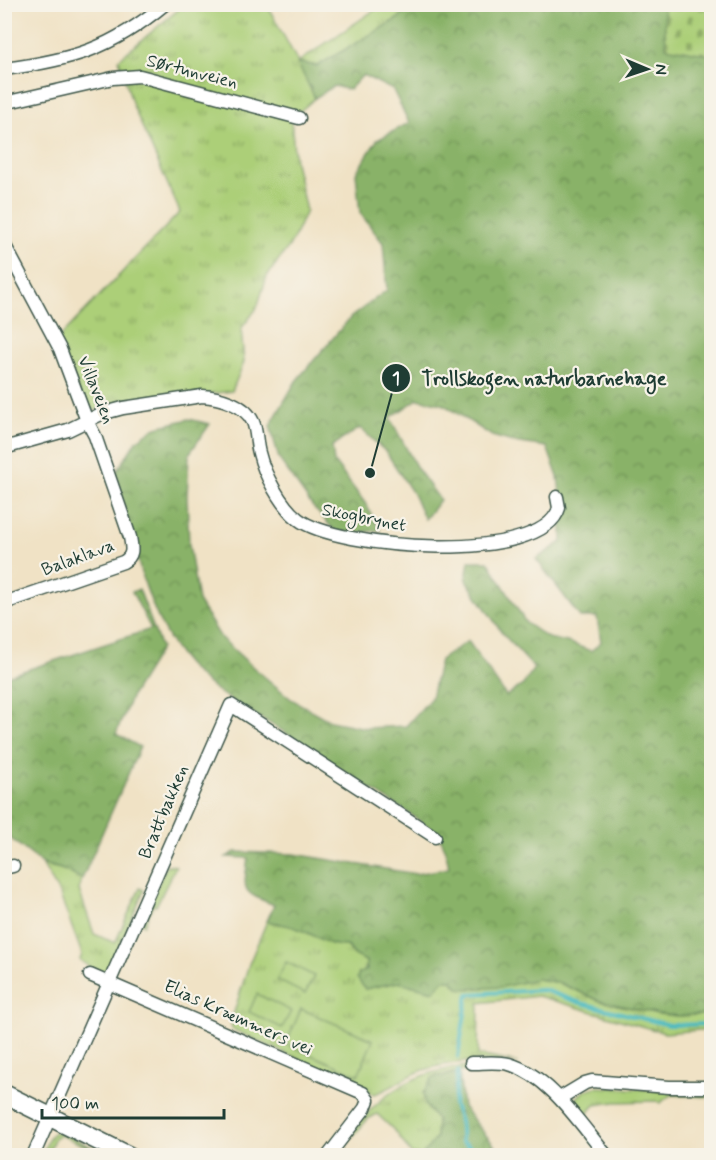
<svg xmlns="http://www.w3.org/2000/svg" width="716" height="1160" viewBox="0 0 716 1160" font-family="Mynerve,sans-serif">
  <defs>
    <pattern id="grass-tufts" width="24" height="20" patternUnits="userSpaceOnUse" patternTransform="scale(1.5)"><rect width="24" height="20" fill="#accf78"/><path d="M3 7l-1-3M5 7V3M7 7l1-3M15 17l-1-3M17 17v-4M19 17l1-3" fill="none" stroke="#8ba963"/></pattern>
    <pattern id="forest-crowns" width="20" height="18" patternUnits="userSpaceOnUse" patternTransform="scale(1.5)"><rect width="20" height="18" fill="#89b268"/><path d="M2 6a3 3 0 1 1 6 0M12 15a3 3 0 1 1 6 0" fill="none" stroke="#6f9256"/></pattern>
    <pattern id="cemetery-stones" width="16" height="16" patternUnits="userSpaceOnUse" patternTransform="scale(1.5)"><rect width="16" height="16" fill="#accf78"/><path d="M2 7V4a2 2 0 0 1 4 0v3zM10 15v-3a2 2 0 0 1 4 0v3z" fill="#8ba963"/></pattern>
  </defs>
  <rect width="100%" height="100%" fill="#f7f3e8"/>
  <filter id="ink" filterUnits="userSpaceOnUse"><feTurbulence type="fractalNoise" baseFrequency=".0167" numOctaves="2"/><feDisplacementMap in="SourceGraphic" scale="12" xChannelSelector="R" yChannelSelector="G"/><feConvolveMatrix kernelMatrix="1 2 1 2 8 2 1 2 1" color-interpolation-filters="sRGB"/></filter>
  <filter id="wash" filterUnits="userSpaceOnUse"><feTurbulence type="fractalNoise" baseFrequency=".008" numOctaves="4" result="noise"/><feDisplacementMap in="SourceGraphic" scale="24" xChannelSelector="R" yChannelSelector="G"/><feGaussianBlur stdDeviation="1.35" result="paint"/><feColorMatrix in="noise" values="0 0 0 0 0 0 0 0 0 0 0 0 0 0 0 0 0 1.4 0 .05"/><feComposite in="paint" operator="in"/></filter>
  <g filter="url(#wash)">
    <rect width="100%" height="100%" fill="#f0e2c5"/>
    <path fill="url(#grass-tufts)" stroke="#668656" stroke-width="1.5" d="M184,5H267L298,62L382,5H409L399,18L317,66L298,62L315,98L291,119L295,162L306,211L292,242L267,276L257,308L241,329L244,362L232,391L142,402L88,411L56,341L180,212L133,106L119,59Z
      M43,865L61,869L82,879L79,890L94,934L115,943L140,888L144,890L106,976L102,977L80,960L82,954L60,895Z
      M167,865L176,866L156,906L153,905L144,925L141,923Z
      M267,921C278,924 291,925 301,930C320,937 326,946 347,946L355,956L366,961L365,989L398,982L434,991L444,980H452L459,988L537,979L559,983L600,1001L659,1014L678,1016L712,1014L711,1029L665,1033L538,996L479,1003L478,1055L518,1063C483,1059 449,1060 416,1073C402,1079 388,1091 374,1094L232,1029L231,1022L249,964Z
      M489,1065L515,1071L533,1083C495,1060 473,1070 433,1077L425,1105L437,1120L436,1138L423,1155H412L396,1132L377,1114L368,1119L345,1145L342,1144C383,1087 419,1067 489,1065Z
      M596,1087L711,1093V1097L671,1095L660,1103L657,1101L615,1102L595,1105L587,1114L581,1116C567,1102 580,1090 596,1087Z
      M56,1131H61L106,1155L60,1135L55,1137L47,1155L41,1156L50,1136Z"/>
    <path fill="url(#forest-crowns)" stroke="#54784e" stroke-width="1.5" d="M409,5H664L666,47L712,55L711,1014L678,1016L659,1014L600,1001L560,983L537,979L502,987L465,989L459,988L452,980H444L434,991L398,982L365,989L357,978L359,973L367,970L366,961L355,956L348,946C326,946 320,937 301,930C291,925 278,924 267,921L274,905C241,891 243,893 248,858L226,857L235,852L294,854L416,874L449,868C447,859 446,846 440,838C429,824 400,808 385,798C352,777 319,754 286,733C252,712 213,694 186,663C145,616 131,533 116,473L136,441L156,427L189,419L210,424L189,454L187,497L189,544L198,601L221,638L254,668L291,699L330,721L366,728L406,726L431,698L440,660L468,641L506,696L523,685L534,668L503,634L466,580L469,561H488L526,623L548,638L567,642L591,651L601,642L597,617H580L536,559L562,542V508L558,477L547,447L513,442L492,436L443,404L418,399L390,418L417,468L440,500L425,519L412,492L386,452L360,428L332,446L334,462L365,503L380,530L357,533L336,532L313,507L279,459L270,426L296,381L351,317L387,290L383,243L360,213L356,173L377,140L409,123L393,90L363,75L349,90L334,86L315,98L297,62L317,66L399,18Z
      M139,589L161,648L132,695L116,734L140,747L82,879L61,869L43,864L6,835L5,836V677L151,629L132,592Z
      M459,1073L463,1107L502,1155H422L436,1138L437,1120L425,1105L423,1093L433,1077Z"/>
    <path fill="url(#cemetery-stones)" stroke="#668656" stroke-width="1.5" d="M664,5H711V55L666,47Z"/>
    <path fill="#accf78" stroke="#668656" stroke-width="1.5" d="M286,962L314,976L305,994L277,980Z
      M257,994L291,1011L282,1028L249,1012Z
      M301,1009L373,1040L358,1075L286,1044Z"/>
    <g fill="none" stroke-linecap="round" stroke-linejoin="round">
      <path stroke="#4ab9c0" stroke-width="4" d="M458,1057L468,994L544,990L581,1003L669,1025L712,1024
        M458,1071L454,1105L460,1121L462,1142L484,1156"/>
    </g>
  </g>
  <g filter="url(#ink)">
    <g fill="none" stroke-linecap="round" stroke-linejoin="round">
      <defs>
        <path id="street" d="M4,69C72,60 111,49 165,4
          M4,103L113,78L140,76L299,118
          M4,244L60,349L87,421L95,436L130,537C132,548 134,556 123,562L4,603
          M4,448L68,430L101,414L123,408L202,396C219,397 245,404 253,422C257,431 256,443 259,453C264,474 281,506 298,519C336,549 542,566 559,508L557,497
          M4,868L13,866
          M90,975L363,1093L368,1100L365,1108L328,1156
          M471,1063C484,1063 497,1061 509,1064C550,1076 580,1124 607,1156
          M560,1098L585,1083L592,1081L669,1087H712
          M33,1156L231,705L435,837"/>
        <path id="secondary" d="M4,1094L129,1156"/>
      </defs>
      <use href="#street" stroke="#3e564a" stroke-width="15"/>
      <use href="#secondary" stroke="#3e564a" stroke-width="21"/>
      <use href="#street" stroke="#fff" stroke-width="12"/>
      <use href="#secondary" stroke="#fff" stroke-width="18"/>
    </g>
  </g>
  <g text-anchor="middle" dominant-baseline="central" stroke-width="4.5" stroke-linejoin="round" paint-order="stroke">
    <g font-size="18" fill="#1f3d34" stroke="#f7f3e8">
      <text transform="translate(192 72) rotate(14)">Sørtunveien</text>
      <text transform="translate(96 390) rotate(68)">Villaveien</text>
      <text transform="translate(364 518) rotate(11)">Skogbrynet</text>
      <text transform="translate(78 558) rotate(-20)">Balaklava</text>
      <text transform="translate(164 812) rotate(-67)">Brattbakken</text>
      <text transform="translate(238 1018) rotate(24)">Elias Kræmmers vei</text>
    </g>
  </g>
  <path fill="none" stroke="#1f3d34" stroke-width="2" d="M370 473L396 378"/>
  <g fill="#1f3d34" stroke="#f7f3e8" stroke-width="2">
    <circle cx="370" cy="473" r="6"/>
    <circle cx="396" cy="378" r="15"/>
  </g>
  <g font-size="18" text-anchor="middle" font-weight="bold" fill="#fff">
    <text x="396" y="384">1</text>
  </g>
  <g font-size="20" text-anchor="middle" font-weight="bold" fill="#1f3d34" stroke="#f7f3e8" stroke-width="4.5" stroke-linejoin="round" paint-order="stroke">
    <text x="544" y="385">Trollskogen naturbarnehage</text>
  </g>
  <rect width="716" height="1160" fill="none" stroke="#f7f3e8" stroke-width="24"/>
  <g transform="translate(647 69) rotate(92)" stroke="#f7f3e8" stroke-width="4.5" paint-order="stroke">
  <path d="M0-4.5L10 22L0 15L-10 22Z" fill="#1f3d34"/>
  <text y="-9" font-size="16" font-weight="bold" text-anchor="middle" fill="#1f3d34">N</text>
  </g>
  <path d="M42 1109v9h182v-9" fill="none" stroke="#1f3d34" stroke-width="3"/>
  <text x="51" y="1109" font-size="18" fill="#1f3d34" stroke="#f7f3e8" stroke-width="4.5" paint-order="stroke">100 m</text>
</svg>
